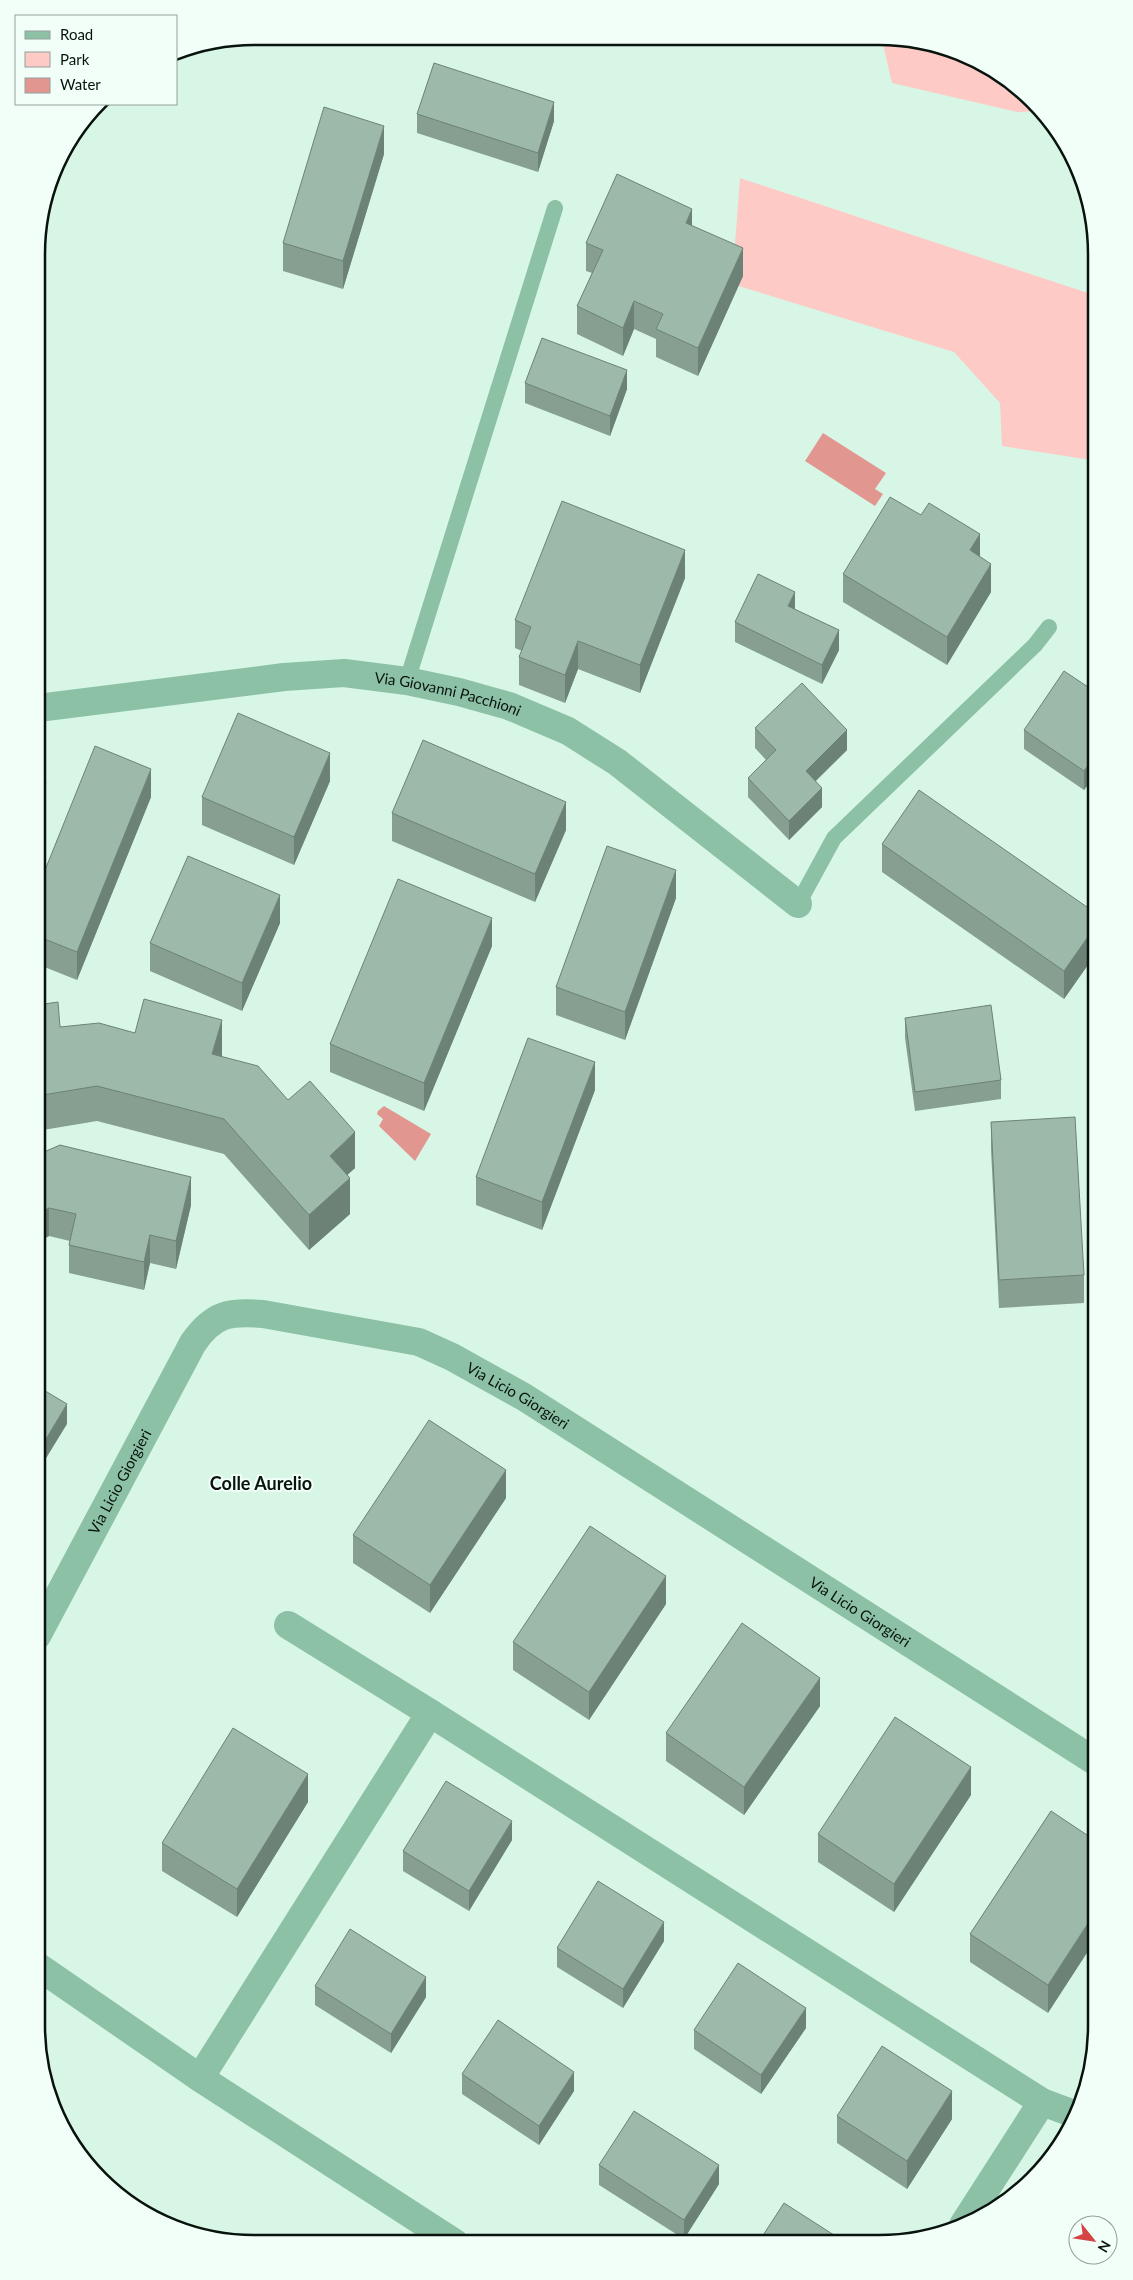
<svg xmlns="http://www.w3.org/2000/svg" width="1133" height="2280" viewBox="0 0 1133 2280" font-family="Lato,sans-serif">
  <rect width="100%" height="100%" fill="#d8f6e6"/>
  <path fill="#fecac5" d="M882,40H922L975,59L1023,90L1041,111L1017,112L892,83Z
    M740,178L1097,296V461L1002,446L1000,403L954,352L732,284Z"/>
  <path fill="#e19790" d="M823,433L886,473L875,489L883,494L875,506L805,461Z
    M384,1106L431,1134L415,1161L379,1126L383,1119L377,1114L378,1111Z"/>
  <g fill="none" stroke-linecap="round" stroke-linejoin="round">
    <path stroke="#8cc1a6" stroke-width="16" d="M407,681L555,208
      M798,904L834,838L1035,645L1049,627"/>
    <g stroke="#8cc1a6" stroke-width="28">
      <path id="s1" d="M38,708L284,677L344,673L407,681L459,692L509,706L568,731L617,762L798,904"/>
      <path d="M288,1625L430,1713L1042,2102L1077,2115"/>
      <path id="s2" d="M37,1636L193,1343C213,1314 229,1311 263,1314L419,1342L452,1357L524,1397L1096,1762"/>
      <path d="M36,1965L200,2078L455,2243"/>
      <path d="M200,2078L430,1713"/>
      <path d="M963,2225L1042,2102"/>
    </g>
  </g>
  <path fill="#869f91" d="M417,114L554,121L538,172L417,133Z
    M384,154L343,289L283,271V243Z
    M692,226L743,276L698,376L656,357V339L634,329L623,356L577,334V306L592,273L586,271V243Z
    M525,383L627,389L610,436L525,403Z
    M921,515L980,557L991,592L947,665L843,602V574Z
    M685,578L640,693L578,669L565,703L519,685V657L522,651L515,648V620Z
    M795,609L839,650L822,684L735,642V622Z
    M1097,693V772L1084,790L1024,749V730Z
    M755,728L847,750L816,781L822,807L789,840L748,797V778L766,760L755,748Z
    M330,781L294,865L202,825V797Z
    M151,797L77,980L37,964V890Z
    M392,813L566,830L535,902L392,841Z
    M882,844L1097,914V952L1064,999L882,872Z
    M676,898L625,1040L556,1015V987Z
    M280,923L242,1011L150,971V943Z
    M492,946L424,1111L330,1072V1044Z
    M37,1005L60,1027L221,1056L288,1100L355,1168L347,1175L350,1214L309,1250L224,1154L97,1121L37,1131Z
    M905,1018L1001,1080V1099L915,1111L905,1038Z
    M595,1090L542,1230L476,1205V1177Z
    M991,1122L1084,1275V1303L999,1308L991,1150Z
    M37,1155L191,1205L176,1269L150,1263L144,1290L69,1273V1245L70,1241L49,1236L40,1241L42,1274L37,1276Z
    M506,1498L430,1613L353,1563V1535Z
    M666,1604L589,1720L513,1670V1642Z
    M820,1706L744,1815L666,1761V1733Z
    M971,1795L894,1912L818,1862V1834Z
    M308,1802L237,1917L162,1871V1843Z
    M1051,1811L1048,2013L970,1962V1934Z
    M512,1840L469,1911L403,1871V1851Z
    M664,1941L623,2008L557,1967V1948Z
    M315,1986L426,1997L391,2053L315,2005Z
    M806,2028L761,2094L694,2049V2030Z
    M462,2074L574,2091L539,2145L462,2094Z
    M837,2116L952,2119L907,2189L837,2143Z
    M599,2165L719,2184L684,2239L599,2185Z"/>
  <path fill="#6d8276" d="M554,102V121L538,172V153Z
    M384,126V154L343,289V261Z
    M692,209V237L686,223Z
    M743,248V276L698,376V348Z
    M634,301V329L623,356V328Z
    M627,370V389L610,436V416Z
    M980,534V562L970,550Z
    M685,550V578L640,693V665Z
    M991,564V592L947,665V637Z
    M795,592V612L788,606Z
    M839,630V650L822,684V665Z
    M578,641V669L565,703V675Z
    M847,730V750L806,790V771Z
    M330,753V781L294,865V837Z
    M1097,753V772L1084,790V771Z
    M151,769V797L77,980V952Z
    M46,782V810L37,830V802Z
    M822,788V807L789,840V821Z
    M566,802V830L535,902V874Z
    M676,870V898L625,1040V1012Z
    M280,895V923L242,1011V983Z
    M492,918V946L424,1111V1083Z
    M1097,924V952L1064,999V971Z
    M222,1020V1056L212,1089V1054Z
    M595,1062V1090L542,1230V1202Z
    M355,1132V1168L330,1191V1156Z
    M191,1177V1205L176,1269V1241Z
    M350,1178V1214L309,1250V1215Z
    M49,1208V1236L37,1242V1214Z
    M150,1235V1263L144,1290V1262Z
    M42,1246V1274L37,1276V1248Z
    M67,1404V1424L37,1473V1454Z
    M506,1470V1498L430,1613V1585Z
    M666,1576V1604L589,1720V1692Z
    M820,1678V1706L744,1815V1787Z
    M971,1767V1795L894,1912V1884Z
    M308,1774V1802L237,1917V1889Z
    M512,1821V1840L469,1911V1891Z
    M1096,1911V1939L1048,2013V1985Z
    M664,1922V1941L623,2008V1989Z
    M426,1977V1997L391,2053V2034Z
    M806,2008V2028L761,2094V2075Z
    M574,2072V2091L539,2145V2126Z
    M952,2091V2119L907,2189V2161Z
    M719,2165V2184L684,2239V2220Z"/>
  <path fill="#9cb9a9" stroke="#6d8276" d="M434,63L554,102L538,153L417,114Z
    M324,107L384,126L343,261L283,243Z
    M617,174L692,209L686,223L743,248L698,348L656,329L663,314L634,301L623,328L577,306L603,250L586,243Z
    M542,338L627,370L610,416L525,383Z
    M890,497L921,515L929,503L980,534L970,550L991,564L947,637L843,574Z
    M562,501L685,550L640,665L578,641L565,675L519,657L531,627L515,620Z
    M758,574L795,592L788,606L839,630L822,665L735,622Z
    M1064,671L1097,693V753L1084,771L1024,730Z
    M802,683L847,730L806,771L822,788L789,821L748,778L776,750L755,728Z
    M238,713L330,753L294,837L202,797Z
    M423,740L566,802L535,874L392,813Z
    M95,746L151,769L77,952L37,936V890Z
    M38,778L46,782L37,802Z
    M919,790L1097,914V924L1064,971L882,844Z
    M607,846L676,870L625,1012L556,987Z
    M188,856L280,895L242,983L150,943Z
    M398,879L492,918L424,1083L330,1044Z
    M144,999L222,1020L212,1054L258,1066L288,1100L310,1081L355,1132L330,1156L350,1178L309,1215L224,1119L97,1086L37,1096V1005L58,1002L60,1027L99,1023L135,1033Z
    M991,1005L1001,1080L915,1092L905,1018Z
    M528,1038L595,1062L542,1202L476,1177Z
    M1075,1117L1084,1275L999,1280L991,1122Z
    M60,1145L191,1177L176,1241L150,1235L144,1262L69,1245L76,1214L49,1208L37,1214V1155Z
    M37,1233L42,1246L37,1248Z
    M37,1386L67,1404L37,1454Z
    M429,1420L506,1470L430,1585L353,1535Z
    M590,1526L666,1576L589,1692L513,1642Z
    M742,1623L820,1678L744,1787L666,1733Z
    M895,1717L971,1767L894,1884L818,1834Z
    M233,1728L308,1774L237,1889L162,1843Z
    M446,1781L512,1821L469,1891L403,1851Z
    M1051,1811L1096,1841V1911L1048,1985L970,1934Z
    M598,1881L664,1922L623,1989L557,1948Z
    M350,1929L426,1977L391,2034L315,1986Z
    M738,1963L806,2008L761,2075L694,2030Z
    M498,2020L574,2072L539,2126L462,2074Z
    M882,2046L952,2091L907,2161L837,2116Z
    M634,2111L719,2165L684,2220L599,2165Z
    M784,2203L848,2244L758,2243Z"/>
  <g text-anchor="middle" dominant-baseline="central" stroke-width="4" stroke-linejoin="round" paint-order="stroke">
    <g font-size="15" fill="#08130d" stroke="#f2fef8">
      <text stroke="none"><textPath href="#s1" startOffset="414">Via Giovanni Pacchioni</textPath></text>
      <text stroke="none"><textPath href="#s2" startOffset="684">Via Licio Giorgieri</textPath></text>
      <text stroke="none"><textPath href="#s2" startOffset="175">Via Licio Giorgieri</textPath></text>
      <text stroke="none"><textPath href="#s2" startOffset="1089">Via Licio Giorgieri</textPath></text>
    </g>
    <g font-size="18" font-weight="bold" fill="#08130d" stroke="#f2fef8">
      <text x="261" y="1483">Colle Aurelio</text>
    </g>
  </g>
  <path d="M0 0H1133V2280H0ZM254 45H879A209 209 0 0 1 1088 254V2026A209 209 0 0 1 879 2235H254A209 209 0 0 1 45 2026V254A209 209 0 0 1 254 45Z" fill="#f2fef8" fill-rule="evenodd"/>
  <path fill="none" stroke="#08130d" stroke-width="2.5" d="M254 45H879A209 209 0 0 1 1088 254V2026A209 209 0 0 1 879 2235H254A209 209 0 0 1 45 2026V254A209 209 0 0 1 254 45Z"/>
  <rect x="15" y="15" width="162" height="90" fill="#f2fef8" stroke="#94a09a"/>
  <rect x="25" y="31" width="25" height="8" fill="#8cc1a6" stroke="#94a09a"/>
  <text x="60" y="40" font-size="15" fill="#08130d">Road</text>
  <rect x="25" y="52" width="25" height="15" fill="#fecac5" stroke="#94a09a"/>
  <text x="60" y="65" font-size="15" fill="#08130d">Park</text>
  <rect x="25" y="78" width="25" height="15" fill="#e19790" stroke="#94a09a"/>
  <text x="60" y="90" font-size="15" fill="#08130d">Water</text>
  <g transform="translate(1093 2240) rotate(120)"><circle r="24" fill="#f2fef8" stroke="#94a09a"/>
  <path d="M0-4L9 19L0 12L-9 19Z" fill="#d34443"/>
  <text y="-8" font-size="14" font-weight="bold" text-anchor="middle" fill="#08130d">N</text>
  </g>
</svg>
